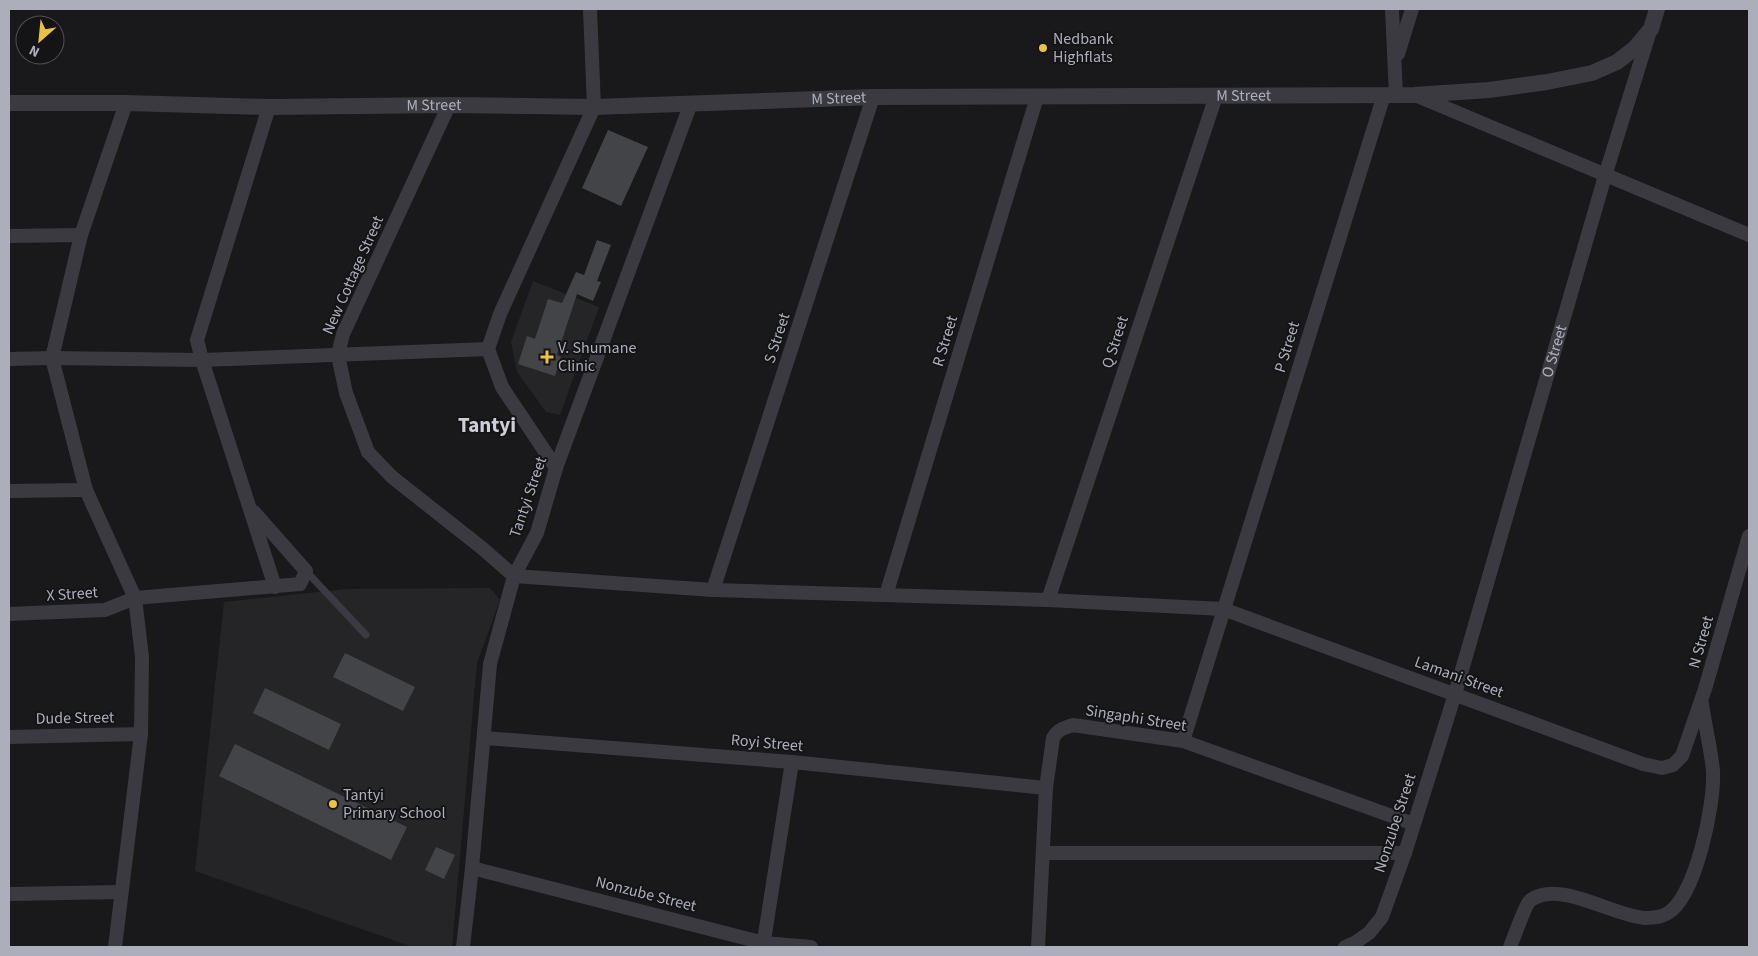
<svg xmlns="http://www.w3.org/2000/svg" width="1758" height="956" viewBox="0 0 1758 956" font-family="'Source Sans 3',sans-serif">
  <rect width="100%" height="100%" fill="#19191b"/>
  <path fill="#252528" d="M533,281L599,307L560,415L546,412L517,372L511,342Z
    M490,588L500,600L477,663L452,947H413L195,871L224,602L346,589Z"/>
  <path fill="#434448" d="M608,130L648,147L621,206L582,188Z
    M597,240L611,245L597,281L601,282L593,301L577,294L557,355L561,357L555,376L518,364L527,336L535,339L548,299L562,303L576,272L584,275Z
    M345,653L415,687L403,711L333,677Z
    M265,688L341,724L329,750L253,713Z
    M235,744L407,827L391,860L219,776Z
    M436,847L455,855L444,879L425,870Z"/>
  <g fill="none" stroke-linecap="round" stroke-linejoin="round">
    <path stroke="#3a3a40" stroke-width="7" d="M306,571L366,635"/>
    <g stroke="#3a3a40" stroke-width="14">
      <path d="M1392,9L1396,95"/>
      <path d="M1398,54L1412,9"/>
      <path d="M1415,95L1749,235"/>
      <path d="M449,105L343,334L338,355L346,393L368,452L392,477L482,548L514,576L713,590L1048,600L1223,609L1643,764L1662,768L1673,765L1682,756L1705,689L1749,536"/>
      <path d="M269,107L197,340L202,360L275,587"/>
      <path d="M9,236L81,235"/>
      <path d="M9,359L52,358L202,360L488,349"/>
      <path d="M556,468L502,387L488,349L500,314L594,107L590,9"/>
      <path d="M9,491L86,490"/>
      <path d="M713,590L873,97"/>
      <path d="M886,595L1037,97"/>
      <path d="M1048,600L1216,96"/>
      <path d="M9,614L105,610L135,598L300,584L306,571L254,512"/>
      <path d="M9,737L141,734"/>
      <path d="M485,738L792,762L1046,788"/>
      <path d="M1183,741L1384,95"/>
      <path d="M1044,853H1405"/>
      <path d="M472,868L764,943L811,947"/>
      <path d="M9,894L121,892"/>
      <path d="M115,947L141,734L142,657L135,598L86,490L52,358L81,235L126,103"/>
      <path d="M463,947L472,868L490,664L514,576L537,533L556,468L691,103"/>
      <path d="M763,947L792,762"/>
      <path d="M1038,947L1046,788L1053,738C1058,729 1064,728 1073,725L1183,741L1414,824"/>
      <path id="s1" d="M1345,947L1356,942L1369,933L1382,917L1405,853L1455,694L1605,176L1650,31"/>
      <path d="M1510,947C1514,938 1524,908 1529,902C1531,899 1536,897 1539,896C1567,885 1615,916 1645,918C1652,918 1662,917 1668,913C1696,896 1715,803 1713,771C1711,749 1705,726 1702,704"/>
    </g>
    <path stroke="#3a3a40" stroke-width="16" id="s2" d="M9,103H126L269,107L449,105L594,107L873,97L1414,95L1489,90L1547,82L1592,73L1617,62L1635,48L1651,29L1657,9"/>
  </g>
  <g fill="#ebc240" stroke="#141416" stroke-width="2">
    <circle cx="1043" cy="48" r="5"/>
    <path d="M544.5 349.5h5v5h5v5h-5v5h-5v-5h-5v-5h5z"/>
    <circle cx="333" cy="804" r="5"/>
  </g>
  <g text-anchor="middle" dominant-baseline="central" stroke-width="4" stroke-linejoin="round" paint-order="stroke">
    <g font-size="16" fill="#acafba" stroke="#141416" text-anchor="start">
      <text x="1053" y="39">Nedbank<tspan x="1053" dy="18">Highflats</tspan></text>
      <text x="558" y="348">V. Shumane<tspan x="558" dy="18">Clinic</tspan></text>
      <text x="343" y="795">Tantyi<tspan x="343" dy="18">Primary School</tspan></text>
    </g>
    <g font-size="16" fill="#acafba" stroke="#141416">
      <text stroke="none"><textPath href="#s2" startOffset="1235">M Street</textPath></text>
      <text stroke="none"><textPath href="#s2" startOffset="830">M Street</textPath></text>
      <text stroke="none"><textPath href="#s2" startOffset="425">M Street</textPath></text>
      <text transform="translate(353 275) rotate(-66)">New Cottage Street</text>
      <text transform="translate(777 338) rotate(-72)">S Street</text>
      <text transform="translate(945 341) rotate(-73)">R Street</text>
      <text transform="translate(1115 342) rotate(-72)">Q Street</text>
      <text transform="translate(1287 347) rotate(-73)">P Street</text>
      <text stroke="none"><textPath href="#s1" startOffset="640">O Street</textPath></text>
      <text transform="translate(528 497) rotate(-71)">Tantyi Street</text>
      <text transform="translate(72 594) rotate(-4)">X Street</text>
      <text transform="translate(1701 642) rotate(-74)">N Street</text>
      <text transform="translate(1459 677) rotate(20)">Lamani Street</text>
      <text transform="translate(75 718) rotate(-1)">Dude Street</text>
      <text transform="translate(1136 718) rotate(9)">Singaphi Street</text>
      <text transform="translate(767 743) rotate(5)">Royi Street</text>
      <text transform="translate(1395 823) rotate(-72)">Nonzube Street</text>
      <text transform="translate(646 894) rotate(14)">Nonzube Street</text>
    </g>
    <g font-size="21" font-weight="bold" fill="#cdced6" stroke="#141416">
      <text x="487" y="425">Tantyi</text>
    </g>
  </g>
  <rect width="1758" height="956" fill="none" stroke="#acafba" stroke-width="20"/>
  <g transform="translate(40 40) rotate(207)"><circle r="24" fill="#141416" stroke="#515258"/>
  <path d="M0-4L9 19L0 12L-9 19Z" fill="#ebc240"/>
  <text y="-8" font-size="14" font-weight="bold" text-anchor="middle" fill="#acafba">N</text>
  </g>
</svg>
